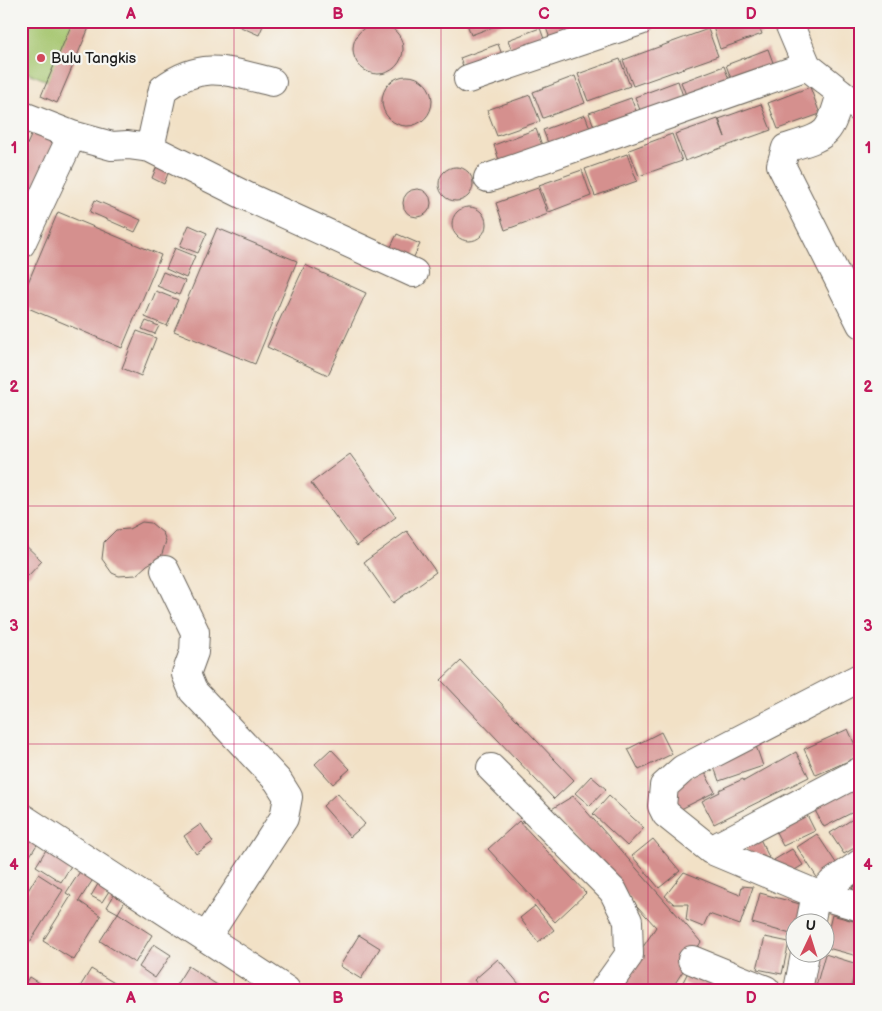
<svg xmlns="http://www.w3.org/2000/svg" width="882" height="1011" viewBox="0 0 882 1011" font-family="'Balsamiq Sans',sans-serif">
  <rect width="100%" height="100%" fill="#f6f6f2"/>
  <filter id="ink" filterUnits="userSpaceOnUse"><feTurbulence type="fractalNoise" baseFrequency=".02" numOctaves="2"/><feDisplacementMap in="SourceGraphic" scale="10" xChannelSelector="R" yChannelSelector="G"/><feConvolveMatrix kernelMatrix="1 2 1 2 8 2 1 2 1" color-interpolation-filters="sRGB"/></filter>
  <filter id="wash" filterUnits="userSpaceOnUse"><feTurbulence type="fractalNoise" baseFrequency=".0096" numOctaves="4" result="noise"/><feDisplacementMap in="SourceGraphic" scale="20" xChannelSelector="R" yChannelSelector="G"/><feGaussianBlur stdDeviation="1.12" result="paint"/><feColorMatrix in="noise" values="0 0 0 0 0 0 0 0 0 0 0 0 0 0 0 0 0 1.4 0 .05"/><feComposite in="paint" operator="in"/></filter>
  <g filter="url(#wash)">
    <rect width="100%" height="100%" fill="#f2e1c6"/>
    <path fill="#a6c66f" stroke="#617146" d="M32,21H76L50,82L21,70V46Z"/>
    <g id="blocks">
      <path fill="#d5908e" d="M73,21L91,23L57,103L41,96Z
        M227,21H265L259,35Z
        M466,21H509L471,35Z
        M556,21H592L597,36L555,52L545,25Z
        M730,21H757L762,34L720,49L713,27Z
        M353 49a25 25 0 1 1 50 0a25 25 0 1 1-50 0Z
        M540,28L548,50L516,62L508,40Z
        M708,29L718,56L633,86L623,60Z
        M498,44L506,65L468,79L460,58Z
        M768,49L778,76L736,92L726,65Z
        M620,59L630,86L588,101L578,74Z
        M724,66L734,93L691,108L681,82Z
        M382 101a25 25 0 1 1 50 0a25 25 0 1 1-50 0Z
        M575,76L585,103L543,118L533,92Z
        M678,81L687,108L645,123L635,97Z
        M810,87L820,114L778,129L768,103Z
        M530,95L540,121L497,136L487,110Z
        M631,98L641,124L599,140L589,113Z
        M761,104L771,130L685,161L675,134L718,119L725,137L719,119Z
        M585,115L595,141L553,156L543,130Z
        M34,129L58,140L35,191L21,184V158Z
        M536,129L546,156L503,172L494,145Z
        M672,134L682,161L639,176L629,150Z
        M627,154L637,181L595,196L585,169Z
        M157,166L169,171L164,184L152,178Z
        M439 184a17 17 0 1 1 34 0a17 17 0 1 1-34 0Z
        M582,170L591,196L549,212L539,185Z
        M538,188L548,214L505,230L496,203Z
        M403 203a14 14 0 1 1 28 0a14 14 0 1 1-28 0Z
        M95,200L141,220L135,232L90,212Z
        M452 224a17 17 0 1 1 34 0a17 17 0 1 1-34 0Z
        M58,212L161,255L122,348L21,305V299Z
        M189,225L207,233L198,253L180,246Z
        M217,228L297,261L255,364L174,331Z
        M397,234L420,244L412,261L389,251Z
        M175,248L195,256L186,278L166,269Z
        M305,265L366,293L328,375L267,347Z
        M163,272L185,281L179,295L157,286Z
        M156,291L178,300L167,326L145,317Z
        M146,321L159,326L155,334L142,329Z
        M137,331L156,338L141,376L122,368Z
        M350,454L396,517L357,546L311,483Z
        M142,522L151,523L163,533L166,541L161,557L147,565L136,575L119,576L112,573L102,559L104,542L116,530L129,529Z
        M407,531L436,572L393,603L364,562Z
        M21,541L42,561L28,576L21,569Z
        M461,661L574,780L554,799L441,680Z
        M848,729L860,756L816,775L804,749Z
        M661,732L672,754L639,770L628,749Z
        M756,746L763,766L719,781L712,761Z
        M331,749L350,769L333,784L315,764Z
        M796,752L809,777L714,824L702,801L720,792L719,790L743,779L744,781Z
        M703,769L715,792L679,810L668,788Z
        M591,776L606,789L590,806L575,793Z
        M855,781L861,792V808L824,827L811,803Z
        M337,793L365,824L350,837L323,806Z
        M573,796L701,942L671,990H615L656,927L550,810Z
        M609,796L644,828L627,846L593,814Z
        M805,811L815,831L783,846L773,826Z
        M861,814V844L844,854L830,833Z
        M519,821L586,893L555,922L488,849Z
        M201,824L213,842L196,854L184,836Z
        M21,832L38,843L24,865L21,863Z
        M817,834L838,866L818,879L797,847Z
        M653,839L680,871L659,888L632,856Z
        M760,839L769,857L755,865L745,846Z
        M49,845L74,861L61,882L36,866Z
        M792,849L803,865L785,876L774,860Z
        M81,870L94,878L79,901L101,916L74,960L43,941L71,896L66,893Z
        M684,872L740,895L742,886L753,887L740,925L709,914L703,927L686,920L688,904H674L665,896Z
        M38,874L63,890L30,942L21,937V902Z
        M98,884L109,891L102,902L91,896Z
        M854,885L861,888V902L849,897Z
        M760,893L807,906L802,924H794V935L752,923Z
        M114,895L125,901L118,913L107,907Z
        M535,906L554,930L538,942L520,918Z
        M118,913L152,935L135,963L100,941Z
        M832,915L861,923V957L824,947Z
        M359,935L380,948L361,979L340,966Z
        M765,937L789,942L782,974L757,969Z
        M154,944L171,955L155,978L139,967Z
        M825,954L857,964L850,990H815Z
        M498,959L524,990H482L474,980Z
        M188,966L225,990H173Z
        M690,968L719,982L716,990H698L683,982Z
        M91,969L121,987L119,990H78Z
        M29,977L50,990H21Z"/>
    </g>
  </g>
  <g filter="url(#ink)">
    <use href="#blocks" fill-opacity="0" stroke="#676158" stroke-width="1"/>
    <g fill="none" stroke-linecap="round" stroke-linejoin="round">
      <defs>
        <path id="minor" d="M788,21L807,66L861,109
          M468,79L640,21
          M841,93C829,137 828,135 786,148L781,165L861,324
          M21,115L72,135L112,146L128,145L150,148L163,89C202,60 228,71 272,82
          M150,148L248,197L414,273
          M488,178L807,66
          M21,244L72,135
          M165,570L195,632L194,652L186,674L193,691L278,781L288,797L284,818L206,938
          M861,677L683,769L664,786L662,806L666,814L711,850L816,894L861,907
          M491,768L613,891L628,921L629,955L604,990
          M21,817L286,990
          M711,850L861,771
          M810,924L816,894H822L832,883L861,863
          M692,960L766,990
          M798,990L805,954"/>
      </defs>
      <use href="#minor" stroke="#676158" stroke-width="30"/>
      <use href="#minor" stroke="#fff" stroke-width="28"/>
    </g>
  </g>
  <path fill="none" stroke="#c2185b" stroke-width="1" stroke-opacity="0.55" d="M234,21V990M441,21V990M648,21V990M21,266H861M21,506H861M21,744H861"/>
  <circle fill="#d1495b" stroke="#f6f6f2" stroke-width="2" cx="41" cy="58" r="5"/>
  <g text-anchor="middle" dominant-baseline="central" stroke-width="4.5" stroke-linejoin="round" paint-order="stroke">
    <g font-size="15" fill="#1c1c1c" stroke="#f6f6f2" text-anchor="start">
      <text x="51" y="58">Bulu Tangkis</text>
    </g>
  </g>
  <rect width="882" height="1011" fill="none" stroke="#f6f6f2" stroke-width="55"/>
  <g transform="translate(810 938) rotate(4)"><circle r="24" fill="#f6f6f2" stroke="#9f9f9c"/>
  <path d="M0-4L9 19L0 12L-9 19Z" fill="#d1495b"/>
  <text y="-8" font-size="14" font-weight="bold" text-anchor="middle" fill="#1c1c1c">U</text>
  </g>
  <rect x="28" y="28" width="826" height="956" fill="none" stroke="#c2185b" stroke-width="2"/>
  <g font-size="16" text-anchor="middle" font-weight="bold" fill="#c2185b">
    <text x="131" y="19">A</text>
    <text x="338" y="19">B</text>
    <text x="544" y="19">C</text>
    <text x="751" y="19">D</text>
    <text x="14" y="153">1</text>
    <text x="868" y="153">1</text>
    <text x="14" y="392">2</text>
    <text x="868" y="392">2</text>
    <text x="14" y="631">3</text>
    <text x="868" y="631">3</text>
    <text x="14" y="870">4</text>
    <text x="868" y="870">4</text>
    <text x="131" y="1003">A</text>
    <text x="338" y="1003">B</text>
    <text x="544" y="1003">C</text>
    <text x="751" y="1003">D</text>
  </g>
</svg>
